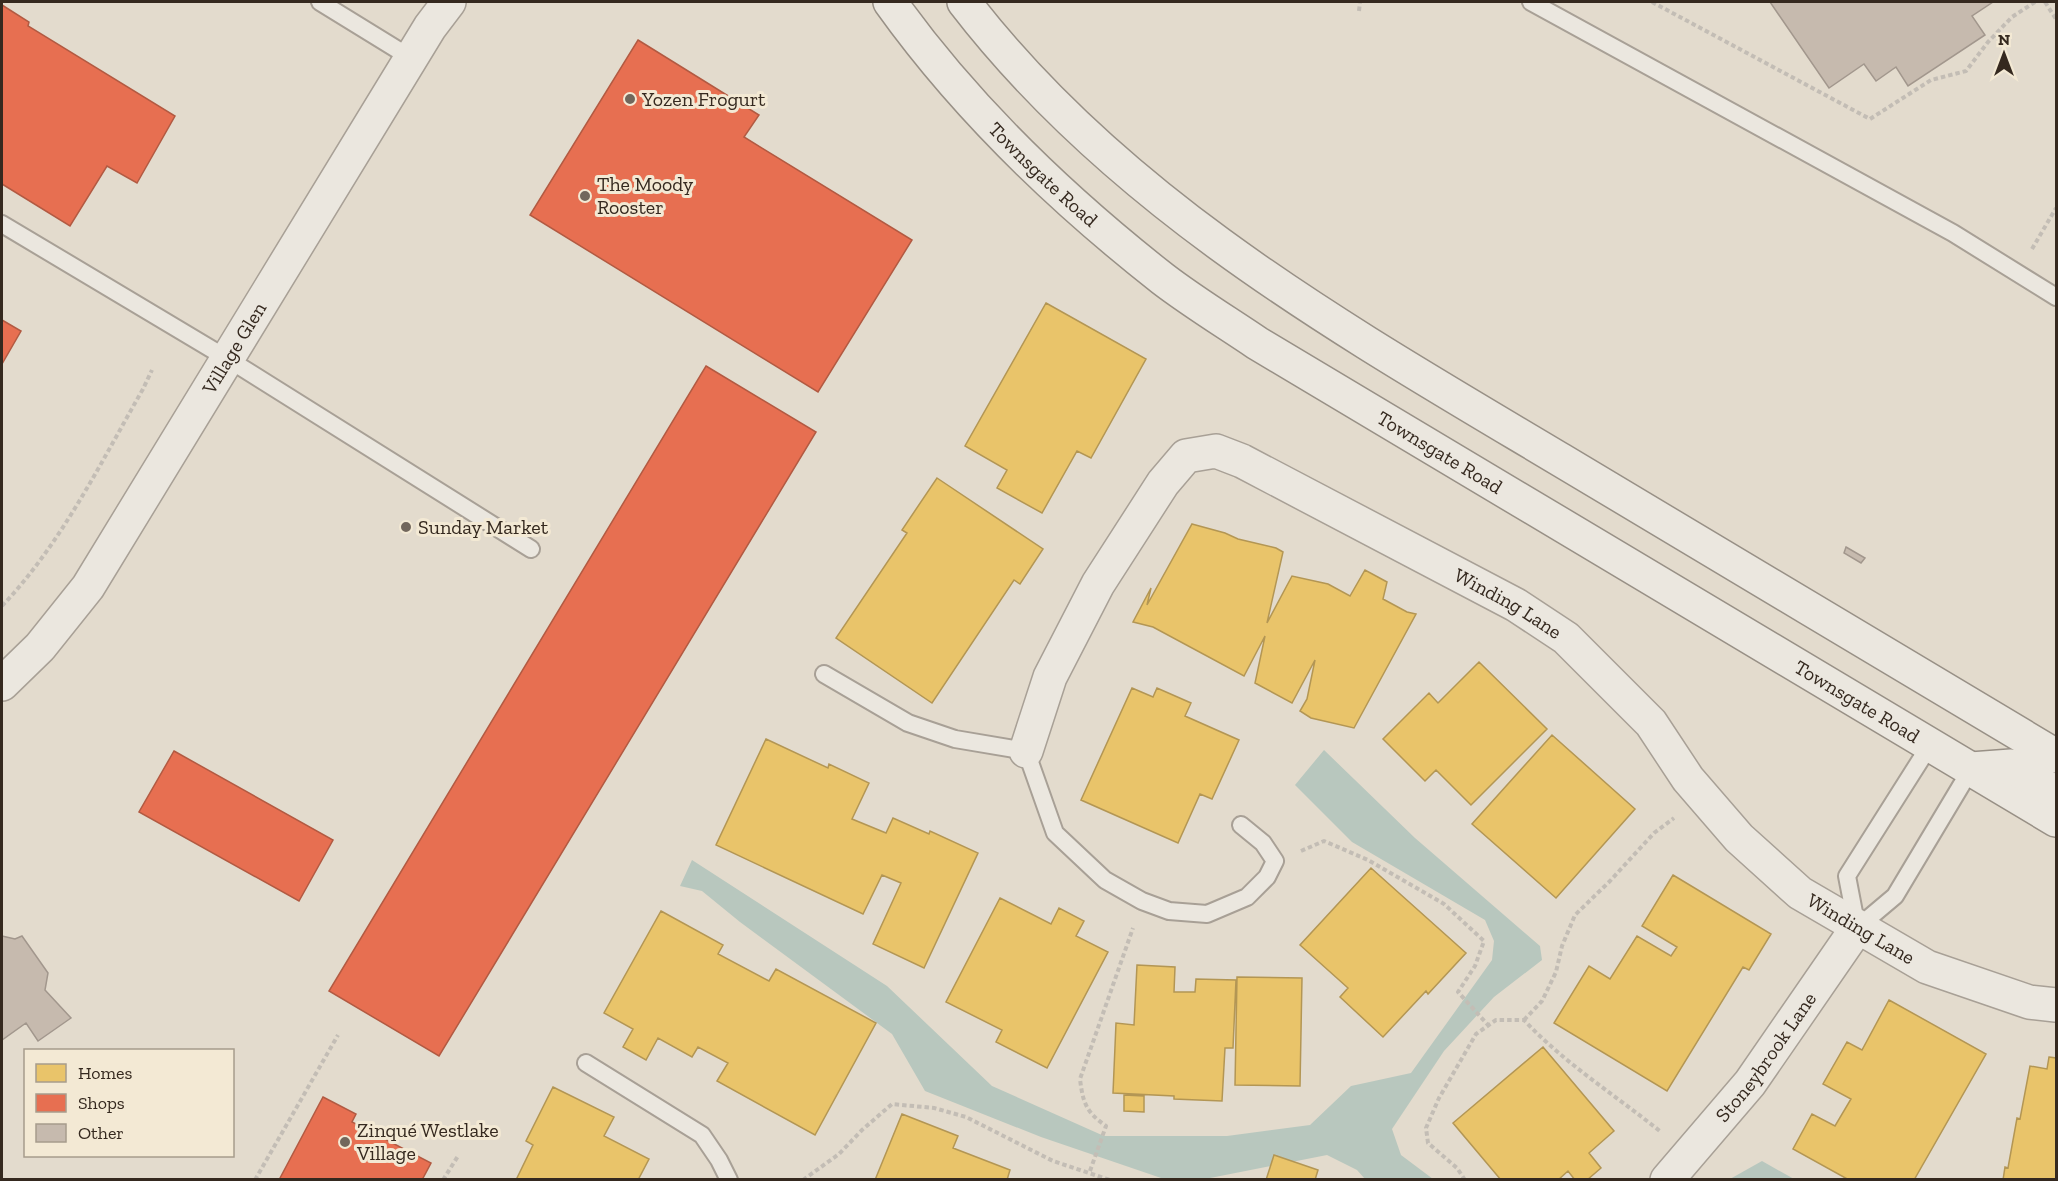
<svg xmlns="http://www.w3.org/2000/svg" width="2058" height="1181" viewBox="0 0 2058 1181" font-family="'Zilla Slab',serif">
  <rect width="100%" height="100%" fill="#e3dbcd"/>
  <path fill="#b8c7be" d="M1324,750L1415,838L1540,946L1542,960L1494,997L1444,1051L1392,1129L1401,1155L1433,1179H1365L1357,1170L1327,1155L1205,1179H1164L1041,1137L925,1091L892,1034L740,922L702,891L680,886L692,860L887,986L992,1086L1104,1136H1227L1310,1125L1351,1086L1411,1073L1492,960L1494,941L1485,920L1352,842L1295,785Z
    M1762,1161L1794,1179H1730Z"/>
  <path fill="#e9c46a" stroke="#b39654" stroke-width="1.5" d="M1046,303L1146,359L1091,458L1077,451L1042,513L997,488L1007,470L965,446Z
    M937,478L1043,549L1020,584L1014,580L932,703L836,638L907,533L902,530Z
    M1192,524L1225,533L1238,539L1276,548L1283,552L1267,623L1292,576L1328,584L1350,596L1365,570L1387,582L1383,599L1407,612L1416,614L1354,728L1311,718L1300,711L1307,699L1315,660L1292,703L1255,683L1265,636L1244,676L1153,627L1133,622L1151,588L1147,605Z
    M1479,662L1547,729L1471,805L1436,770L1425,781L1383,739L1429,693L1438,703Z
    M1132,688L1153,697L1157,688L1191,703L1185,716L1239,740L1212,799L1200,794L1178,843L1081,800Z
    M1552,735L1635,809L1556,898L1472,824Z
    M766,739L828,768L829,764L869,783L852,819L886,833L893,818L929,834L930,831L978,853L924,968L873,944L901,883L882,875L863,914L716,845Z
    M1371,868L1466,953L1428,994L1426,991L1383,1037L1340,997L1348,988L1300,945Z
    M1673,875L1771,934L1749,970L1743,967L1667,1091L1554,1023L1589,966L1610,979L1637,936L1671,956L1677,947L1642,926Z
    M1000,898L1051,924L1059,908L1084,921L1076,936L1108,952L1047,1068L996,1042L1002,1030L946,1002Z
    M661,911L723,945L718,954L769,981L776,969L876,1023L815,1135L717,1081L728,1063L698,1047L692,1057L658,1038L646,1060L623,1047L633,1029L604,1013Z
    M1137,965L1175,967L1174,992H1195L1196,979L1236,980L1233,1048H1225L1222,1101L1174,1099V1096L1113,1093L1116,1023L1134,1025Z
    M1237,977L1302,978L1300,1086L1235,1085Z
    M1889,1000L1986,1054L1914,1180H1849L1793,1149L1812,1114L1835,1126L1851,1099L1823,1084L1847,1042L1862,1050Z
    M1543,1047L1614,1131L1589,1153L1601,1168L1587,1180H1575L1568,1171L1558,1180H1501L1453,1123Z
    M2049,1057L2056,1058V1180H2003L2005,1167L2008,1168L2017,1118L2020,1119L2030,1066L2047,1069Z
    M553,1087L614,1117L604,1136L649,1159L638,1180H516L533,1145L526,1141Z
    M1124,1095L1144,1096V1112L1124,1111Z
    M902,1114L958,1136L953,1148L1010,1170L1007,1180H875Z
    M1274,1155L1318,1170L1315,1180H1266Z"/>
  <path fill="#e76f51" stroke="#b25a42" stroke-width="1.5" d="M2,5L29,22L28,26L175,116L137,183L107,166L70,226L2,184Z
    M638,40L759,115L744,137L912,240L818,392L530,215Z
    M2,320L21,331L2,364Z
    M706,366L816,432L439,1056L329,991Z
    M174,751L333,840L299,901L139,812Z
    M323,1097L356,1114L352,1122L431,1163L422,1180H279Z"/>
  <path fill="#c6baae" stroke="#a2978d" stroke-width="1.5" d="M1770,2H1993L1972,16L1985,35L1908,86L1896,67L1876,81L1864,64L1829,88Z
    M1846,547L1865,558L1861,563L1844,553Z
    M2,936L15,939L22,936L48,973L45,990L71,1018L38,1041L26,1023L2,1040Z"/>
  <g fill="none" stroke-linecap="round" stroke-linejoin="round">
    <defs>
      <path id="lane" d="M320,2L411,58
        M1531,2L1953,233L2056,297
        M2,224L228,359L531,549
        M824,674L908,723L955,739L1026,751L1055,833L1105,880L1142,901L1169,911L1207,914L1247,897L1267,877L1275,861L1263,843L1241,825
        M1930,745L1847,876L1857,928L1895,896L1971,769
        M586,1063L702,1135L719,1160L729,1180"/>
      <g id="street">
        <path id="s1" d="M2,684L40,647L88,587L430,27L449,2"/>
        <path id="s2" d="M1026,751L1050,677L1098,584L1163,483L1186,456L1216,451L1242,461L1516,605L1566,638L1651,723L1688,779L1739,838L1800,893L1927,967L2029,1002L2056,1005"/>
        <path id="s3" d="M1667,1180L1750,1083L1857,928"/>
      </g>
      <g id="secondary">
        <path id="s4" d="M890,2C965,107 1061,199 1163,279C1193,302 1226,322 1257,343L2056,820"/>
        <path d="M964,2C1120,205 1345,331 1561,460C1726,559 1891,657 2056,756"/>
        <path d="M1971,769L2011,766L2056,793"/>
      </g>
    </defs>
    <use href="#lane" stroke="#a8a096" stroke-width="20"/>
    <use href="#street" stroke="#a8a096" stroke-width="36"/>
    <use href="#secondary" stroke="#989086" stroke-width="36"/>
    <path stroke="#c3bdb5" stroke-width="4" stroke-dasharray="4.5 3" stroke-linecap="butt" d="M1652,2L1870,119L1931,80L1966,71L1988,42L2012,17L2035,2
      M2045,2L2056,19
      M1359,11L1360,2
      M2032,249L2056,208
      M2,606C61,544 100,464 143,389L152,370
      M1301,851L1324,841L1368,860L1444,904L1484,941L1475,966L1458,992L1488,1025
      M1524,1020L1542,1001L1556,972L1562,946L1575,915L1610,881L1654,833L1674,818
      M1090,1171L1106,1126C1086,1112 1083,1103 1080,1079L1133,928
      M255,1180L338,1035
      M443,1180L458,1156
      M803,1180L839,1154L862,1130L892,1104L934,1108L966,1117L1053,1161L1110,1180
      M1465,1180L1457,1168L1428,1143L1426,1128L1439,1098L1476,1034L1496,1020H1524C1564,1063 1615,1095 1661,1132"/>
    <use href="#lane" stroke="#ebe7df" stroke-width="16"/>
    <use href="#street" stroke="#ebe7df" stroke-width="33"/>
    <use href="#secondary" stroke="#ebe7df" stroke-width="33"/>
  </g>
  <g fill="#72675c" stroke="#f3e9d4" stroke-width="2">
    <circle cx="630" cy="99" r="6"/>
    <circle cx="585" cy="196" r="6"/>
    <circle cx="406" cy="527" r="6"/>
    <circle cx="345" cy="1142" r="6"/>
  </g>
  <g text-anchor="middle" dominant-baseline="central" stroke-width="6" stroke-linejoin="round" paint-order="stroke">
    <g font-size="20" fill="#35291f" stroke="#f3e9d4" text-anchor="start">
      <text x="642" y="99">Yozen Frogurt</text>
      <text x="597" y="184">The Moody<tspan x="597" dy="23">Rooster</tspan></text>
      <text x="418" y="527">Sunday Market</text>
      <text x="357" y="1130">Zinqué Westlake<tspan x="357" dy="23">Village</tspan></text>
    </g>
    <g font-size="20" fill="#35291f" stroke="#f3e9d4">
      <text stroke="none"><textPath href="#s4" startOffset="231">Townsgate Road</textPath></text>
      <text stroke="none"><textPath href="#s1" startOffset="410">Village Glen</textPath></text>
      <text stroke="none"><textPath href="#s4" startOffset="717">Townsgate Road</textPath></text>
      <text stroke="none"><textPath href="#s2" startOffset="698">Winding Lane</textPath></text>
      <text stroke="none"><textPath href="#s4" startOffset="1203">Townsgate Road</textPath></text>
      <text stroke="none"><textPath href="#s2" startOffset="1184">Winding Lane</textPath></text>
      <text stroke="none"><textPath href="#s3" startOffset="158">Stoneybrook Lane</textPath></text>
    </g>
  </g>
  <rect width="2058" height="1181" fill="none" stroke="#35291f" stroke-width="6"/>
  <rect x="24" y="1049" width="210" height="108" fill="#f3e9d4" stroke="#a79c8c" stroke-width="1.5"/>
  <rect x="36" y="1064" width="30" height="18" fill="#e9c46a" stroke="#a79c8c" stroke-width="1.5"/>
  <text x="78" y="1079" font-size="18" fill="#35291f">Homes</text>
  <rect x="36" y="1094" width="30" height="18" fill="#e76f51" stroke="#a79c8c" stroke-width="1.5"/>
  <text x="78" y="1109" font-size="18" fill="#35291f">Shops</text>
  <rect x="36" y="1124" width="30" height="18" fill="#c6baae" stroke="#a79c8c" stroke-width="1.5"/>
  <text x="78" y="1139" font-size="18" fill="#35291f">Other</text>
  <g transform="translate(2004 54)" stroke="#f3e9d4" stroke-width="4.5" paint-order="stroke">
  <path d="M0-4.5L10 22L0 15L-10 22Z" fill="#35291f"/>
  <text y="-9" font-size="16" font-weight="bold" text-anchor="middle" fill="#35291f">N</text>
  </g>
</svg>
